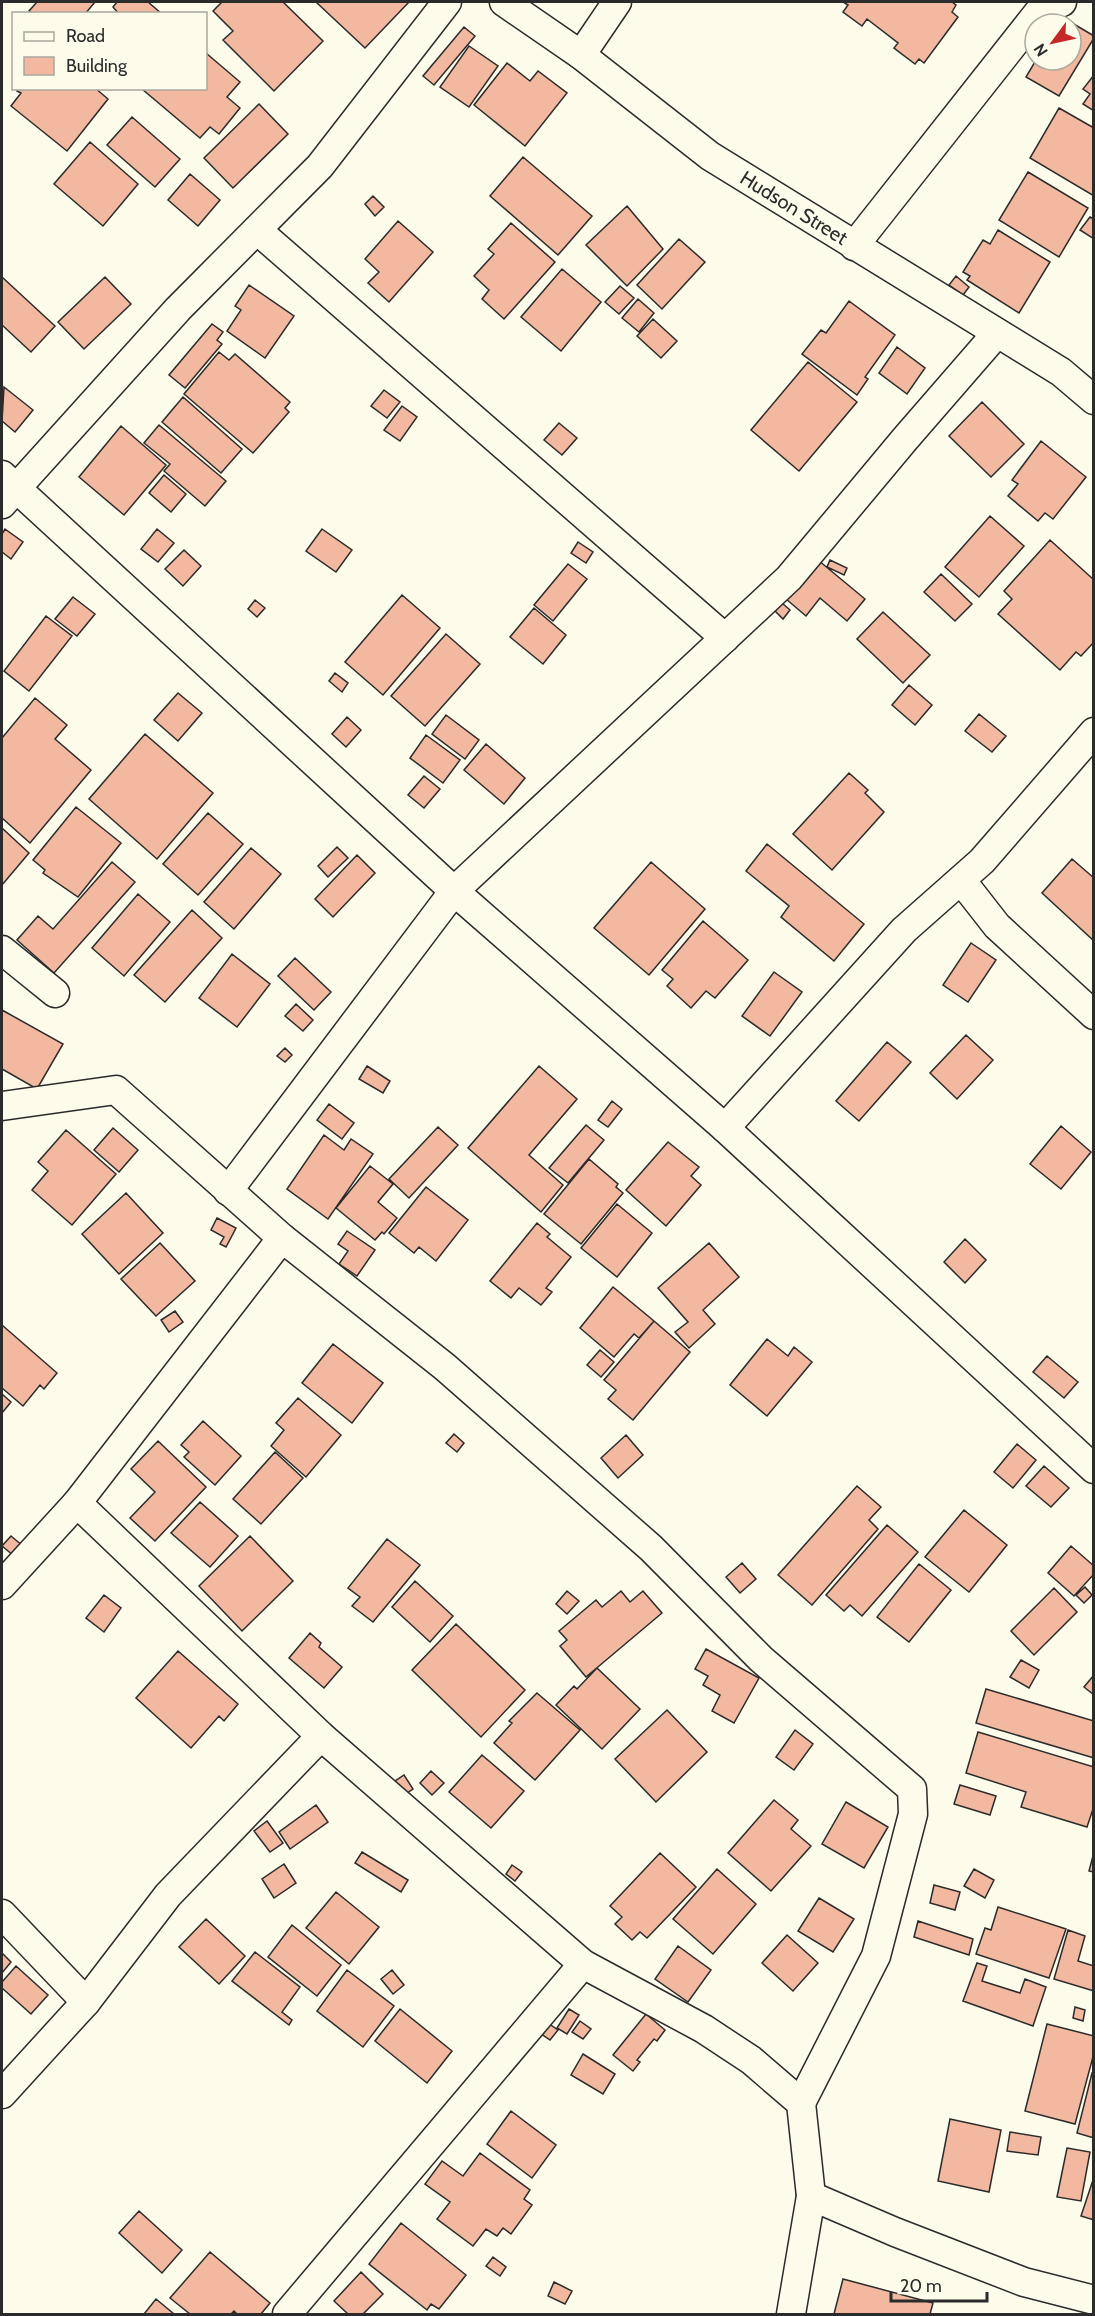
<svg xmlns="http://www.w3.org/2000/svg" width="1095" height="2316" viewBox="0 0 1095 2316" font-family="Cabin,sans-serif">
  <rect width="100%" height="100%" fill="#fdfbea"/>
  <path fill="#f2b8a0" stroke="#2b2b2b" stroke-width="1.5" d="M37,2H95L85,14H33L29,11Z
    M117,2H148L162,14H119L113,7Z
    M222,2H283L323,41L274,91L223,40L233,31L213,11Z
    M316,2H409L365,48Z
    M843,2H952L956,5L952,12L958,17L924,63L919,59L915,64L894,48L898,43L867,19L862,26L843,12L848,5Z
    M1062,17L1094,36V38L1059,96L1026,77L1036,60H1071V24H1057Z
    M464,27L475,36L434,85L423,76Z
    M469,46L498,66L469,107L440,87Z
    M206,53L240,82L227,97L240,108L219,134L210,127L200,138L142,89L206,88Z
    M507,63L530,81L538,71L567,93L525,146L474,105Z
    M1094,75V111L1083,104L1090,94L1083,89Z
    M18,88H95L108,99L67,151L11,106L21,93L17,91Z
    M259,104L288,134L233,188L204,158Z
    M1059,108L1094,128V196L1030,158Z
    M132,117L180,159L155,187L107,145Z
    M90,142L138,184L103,226L54,184Z
    M523,157L592,216L558,255L490,196Z
    M1028,172L1088,208L1059,257L999,220Z
    M190,174L220,200L198,226L168,200Z
    M373,196L384,207L375,216L365,204Z
    M627,206L663,249L627,286L586,245Z
    M1090,217L1094,219V239L1080,230Z
    M398,221L433,252L389,302L368,283L379,272L365,259Z
    M511,223L555,262L504,319L482,299L489,290L474,276L494,254L488,249Z
    M998,230L1050,262L1019,313L967,280L970,276L963,272L983,240L990,244Z
    M679,239L705,262L662,309L637,285Z
    M562,269L601,302L561,351L521,317Z
    M956,276L969,287L963,295L949,285Z
    M2,277L55,326L31,352L2,325Z
    M105,277L131,304L84,349L58,322Z
    M249,285L294,316L265,358L227,331L241,310L235,306Z
    M620,286L634,298L619,314L605,302Z
    M638,299L654,313L639,332L622,318Z
    M849,301L895,335L865,377L868,379L857,395L802,354L821,330L826,333Z
    M653,319L677,341L661,358L637,336Z
    M212,324L223,332L217,340L222,344L185,388L169,375Z
    M897,347L925,368L907,394L879,373Z
    M219,352L229,360L235,354L290,402L285,408L289,412L253,453L184,394Z
    M808,362L857,402L799,471L751,430Z
    M4,387L33,410L15,432L2,421Z
    M384,390L400,402L387,418L371,406Z
    M183,397L242,449L221,473L162,422Z
    M982,402L1024,444L991,477L949,436Z
    M402,406L417,417L400,441L384,430Z
    M559,423L577,438L562,455L544,440Z
    M159,425L226,481L205,506L164,471L170,464L144,443Z
    M121,426L166,465L124,515L79,477Z
    M1041,441L1086,477L1053,519L1045,513L1038,521L1008,496L1018,484L1012,480Z
    M164,475L186,494L171,512L149,493Z
    M990,516L1024,546L979,597L945,567Z
    M5,529L23,542L11,559L2,552V534Z
    M157,529L174,543L158,562L141,549Z
    M322,529L352,550L336,572L306,551Z
    M1050,540L1094,580V642L1081,656L1076,652L1060,670L998,614L1012,599L1004,591Z
    M578,542L593,552L586,563L571,553Z
    M184,550L201,566L183,586L165,569Z
    M818,560L865,599L847,621L820,598L806,616L786,599Z
    M830,560L847,568L844,575L827,567Z
    M568,564L587,579L553,621L534,605Z
    M941,574L972,604L955,621L924,592Z
    M402,595L440,628L383,695L345,662Z
    M73,597L95,614L77,636L55,619Z
    M255,600L265,608L257,617L248,609Z
    M782,603L790,610L783,619L775,611Z
    M534,608L566,635L543,664L510,637Z
    M883,612L930,655L903,683L857,639Z
    M46,616L72,636L29,691L4,671Z
    M446,634L480,664L425,726L391,696Z
    M335,673L348,683L342,692L329,681Z
    M909,685L932,705L915,725L892,705Z
    M178,693L202,713L178,741L154,720Z
    M35,698L67,725L55,739L91,770L30,843L2,818V738Z
    M979,714L1006,736L992,752L965,731Z
    M446,715L479,740L465,759L432,734Z
    M347,717L361,730L346,747L332,734Z
    M145,734L213,793L157,859L89,799Z
    M426,735L460,760L443,783L410,758Z
    M486,744L525,778L504,804L464,770Z
    M849,773L868,790L865,793L884,812L832,870L793,834Z
    M424,776L440,789L424,808L408,795Z
    M76,807L121,843L78,897L43,873L45,870L33,860Z
    M208,813L243,844L198,895L163,864Z
    M2,828L29,853L2,885Z
    M767,844L864,924L834,961L781,917L789,906L746,871Z
    M337,847L348,858L328,877L318,866Z
    M251,848L281,874L234,929L204,902Z
    M357,855L375,873L333,917L315,899Z
    M1072,859L1094,878V941L1042,893Z
    M112,862L135,882L54,973L17,940L38,916L53,929Z
    M651,862L705,909L649,975L594,928Z
    M138,894L170,922L124,976L92,948Z
    M192,910L222,938L165,1002L134,975Z
    M703,921L748,960L715,998L706,991L691,1008L667,986L673,979L662,970Z
    M971,943L996,960L968,1002L943,985Z
    M232,954L270,984L237,1027L199,998Z
    M295,958L331,992L314,1010L278,976Z
    M774,972L802,992L770,1036L742,1016Z
    M296,1004L313,1020L303,1031L285,1016Z
    M2,1010L63,1044L37,1089L2,1069Z
    M966,1035L993,1060L957,1099L930,1073Z
    M887,1042L911,1062L859,1121L836,1101Z
    M285,1048L292,1055L285,1062L277,1056Z
    M367,1066L390,1081L383,1093L359,1079Z
    M539,1066L577,1099L529,1155L563,1185L541,1212L468,1148Z
    M612,1101L622,1109L608,1127L598,1120Z
    M329,1104L354,1123L342,1139L317,1120Z
    M586,1125L604,1140L568,1183L549,1168Z
    M1061,1126L1091,1152L1061,1189L1030,1164Z
    M438,1127L458,1145L409,1198L389,1179Z
    M113,1128L138,1150L119,1172L94,1150Z
    M66,1130L116,1174L72,1225L32,1190L48,1171L38,1162Z
    M324,1135L344,1150L351,1139L373,1154L328,1219L287,1189Z
    M668,1142L699,1167L691,1176L701,1185L666,1226L626,1190Z
    M589,1159L618,1184L616,1187L623,1193L581,1244L544,1214Z
    M370,1166L393,1184L378,1202L397,1218L384,1234L382,1232L375,1240L336,1208Z
    M426,1187L468,1220L436,1261L419,1247L414,1253L389,1233Z
    M126,1193L163,1233L119,1274L82,1234Z
    M617,1204L652,1233L617,1277L581,1248Z
    M217,1218L236,1228L226,1247L220,1244L224,1237L211,1230Z
    M537,1223L550,1234L547,1237L571,1257L546,1288L552,1292L541,1305L519,1288L511,1298L490,1281Z
    M347,1231L375,1250L357,1276L339,1264L348,1251L338,1244Z
    M965,1239L986,1260L965,1283L944,1262Z
    M160,1243L195,1281L156,1316L121,1279Z
    M709,1243L739,1277L703,1310L715,1324L689,1348L675,1332L688,1322L658,1288Z
    M613,1287L654,1321L639,1338L634,1334L614,1357L580,1328Z
    M175,1311L183,1322L169,1332L161,1320Z
    M654,1321L690,1352L633,1420L608,1399L616,1390L604,1380Z
    M2,1325L57,1373L44,1389L40,1385L23,1406L2,1388Z
    M767,1339L788,1356L794,1347L812,1362L767,1416L730,1385Z
    M333,1344L383,1383L352,1423L302,1383Z
    M600,1350L614,1362L601,1377L587,1365Z
    M1047,1356L1078,1382L1064,1398L1033,1372Z
    M2,1394L11,1402L2,1413Z
    M298,1398L341,1435L306,1477L271,1446L284,1430L276,1423Z
    M203,1421L241,1456L215,1485L184,1457L189,1452L181,1445Z
    M454,1434L464,1443L457,1452L446,1443Z
    M626,1435L643,1455L618,1478L601,1458Z
    M158,1441L206,1487L155,1541L130,1518L155,1492L131,1469Z
    M1017,1444L1036,1460L1013,1488L994,1472Z
    M275,1452L303,1478L261,1524L233,1499Z
    M1044,1466L1069,1488L1051,1507L1026,1486Z
    M857,1486L881,1507L869,1520L878,1529L812,1605L778,1575Z
    M200,1502L238,1536L210,1567L171,1533Z
    M964,1510L1007,1545L969,1592L925,1557Z
    M887,1525L918,1552L862,1616L850,1605L844,1611L826,1595Z
    M11,1536L23,1546L14,1556L2,1546Z
    M250,1536L293,1581L242,1631L199,1586Z
    M387,1539L420,1565L373,1622L352,1606L360,1597L348,1588Z
    M1071,1546L1094,1566V1574L1074,1596L1048,1573Z
    M742,1563L756,1579L740,1593L726,1577Z
    M919,1564L951,1590L909,1642L877,1617Z
    M415,1581L453,1616L430,1642L392,1607Z
    M1085,1587L1092,1595L1084,1603L1076,1595Z
    M1054,1588L1077,1612L1034,1655L1011,1631Z
    M567,1591L579,1601L567,1614L556,1604Z
    M621,1591L630,1602L643,1591L662,1613L586,1677L560,1646L567,1640L559,1631L596,1600L602,1607Z
    M104,1595L121,1608L104,1632L86,1618Z
    M456,1624L525,1690L481,1737L412,1670Z
    M310,1633L321,1643L319,1647L342,1667L324,1688L289,1658Z
    M706,1649L759,1678L734,1723L712,1711L720,1695L703,1685L708,1676L695,1669Z
    M178,1651L238,1704L224,1721L219,1716L191,1748L136,1698Z
    M1021,1660L1039,1670L1029,1688L1010,1677Z
    M597,1668L640,1709L602,1749L556,1705L574,1686L577,1689Z
    M1094,1675V1695L1084,1687Z
    M986,1689L1094,1721V1758L976,1723Z
    M537,1693L580,1730L535,1780L494,1743L512,1723L509,1721Z
    M667,1710L707,1752L656,1802L615,1759Z
    M795,1730L813,1744L794,1770L776,1757Z
    M978,1732L1094,1767V1806L1087,1827L1021,1807L1026,1792L966,1773Z
    M482,1755L524,1791L491,1828L449,1792Z
    M431,1771L444,1783L432,1795L420,1783Z
    M404,1775L413,1789L401,1797L392,1783Z
    M960,1785L996,1796L990,1815L954,1804Z
    M774,1800L798,1820L791,1829L811,1846L771,1891L728,1853Z
    M846,1802L888,1827L864,1868L822,1844Z
    M316,1805L328,1822L290,1849L279,1832Z
    M267,1821L283,1843L270,1852L254,1831Z
    M362,1852L408,1880L401,1892L355,1863Z
    M1094,1852V1872L1089,1871Z
    M660,1853L696,1887L647,1938L640,1932L632,1940L615,1924L622,1917L610,1906Z
    M284,1864L296,1883L274,1898L262,1879Z
    M512,1865L522,1872L515,1881L506,1874Z
    M717,1869L756,1904L713,1954L673,1919Z
    M974,1869L994,1880L985,1898L964,1886Z
    M934,1885L960,1892L955,1910L930,1903Z
    M336,1892L379,1927L349,1964L306,1928Z
    M819,1898L854,1919L833,1952L798,1931Z
    M998,1907L1066,1929L1049,1978L976,1954L985,1928L991,1930Z
    M206,1919L245,1956L219,1984L179,1947Z
    M918,1921L973,1939L969,1955L914,1937Z
    M292,1925L341,1965L317,1996L268,1957Z
    M1068,1930L1085,1936L1078,1961L1094,1966V1991L1054,1979Z
    M787,1935L818,1963L793,1991L762,1963Z
    M678,1946L711,1970L688,2002L655,1979Z
    M255,1952L300,1987L282,2012L292,2020L289,2025L232,1981Z
    M2,1953L11,1962L2,1973Z
    M977,1963L987,1966L982,1981L1020,1993L1025,1979L1046,1987L1033,2026L963,2001Z
    M16,1966L48,1995L31,2014L2,1988V1982Z
    M347,1970L394,2006L363,2047L317,2011Z
    M392,1970L404,1985L393,1994L381,1979Z
    M1075,2007L1085,2010L1083,2021L1073,2018Z
    M400,2009L452,2051L427,2083L375,2041Z
    M569,2009L579,2015L567,2034L557,2028Z
    M646,2014L665,2030L657,2041L654,2039L637,2060L640,2062L633,2071L613,2055Z
    M542,2019L558,2030L550,2040L534,2029Z
    M580,2021L591,2029L583,2039L572,2032Z
    M1047,2024L1094,2036V2053L1075,2124L1025,2111Z
    M583,2054L615,2074L603,2094L571,2075Z
    M1092,2073L1094,2074V2138L1077,2133Z
    M511,2111L556,2145L532,2178L487,2144Z
    M950,2119L1001,2130L989,2192L938,2181Z
    M1010,2132L1041,2137L1038,2155L1007,2151Z
    M1067,2148L1090,2152L1081,2201L1057,2197Z
    M480,2153L530,2190L524,2199L532,2205L511,2234L503,2228L497,2236L486,2229L473,2246L437,2219L450,2202L425,2184L442,2161L463,2176Z
    M1094,2177V2220L1081,2216Z
    M139,2211L182,2250L162,2273L119,2233Z
    M401,2223L466,2275L439,2309L431,2304L427,2310L369,2264Z
    M210,2252L270,2303L261,2314H237L234,2311L231,2314H190L170,2298Z
    M493,2257L506,2267L500,2276L486,2266Z
    M361,2272L383,2294L363,2314H348L334,2301Z
    M843,2279L933,2303L930,2314H834Z
    M554,2282L572,2291L565,2304L548,2296Z
    M156,2299L174,2314H144Z"/>
  <g fill="none" stroke-linecap="round" stroke-linejoin="round">
    <defs>
      <g id="street">
        <path id="s1" d="M504,2L581,55L710,156L1061,372L1094,400"/>
        <path d="M581,55L617,2"/>
        <path d="M257,230L725,638"/>
        <path d="M854,246L1038,13L1062,2"/>
        <path d="M2,475L454,891L725,1128L1094,1469"/>
        <path d="M2,504L178,309L320,166L447,2"/>
        <path d="M961,880L997,926L1094,1015"/>
        <path d="M2,950L55,993"/>
        <path d="M2,1106L116,1090L282,1238L445,1367L651,1548L761,1659L912,1789L913,1814L876,1956L801,2103"/>
        <path d="M725,1128L904,930L982,861L1094,732"/>
        <path d="M228,1191L454,891L789,578L905,439L997,333"/>
        <path d="M77,1503L321,1736L583,1964L704,2029L751,2060L801,2103L811,2196L791,2314"/>
        <path d="M2,1585L77,1503L282,1238"/>
        <path d="M2,1914L86,2002"/>
        <path d="M2,2094L86,2002L168,1895L321,1736"/>
        <path d="M811,2196L895,2232L1024,2282L1094,2300"/>
        <path d="M287,2314L583,1964"/>
      </g>
    </defs>
    <use href="#street" stroke="#2b2b2b" stroke-width="31"/>
    <use href="#street" stroke="#fdfbea" stroke-width="28"/>
  </g>
  <g text-anchor="middle" dominant-baseline="central" stroke-width="4.5" stroke-linejoin="round" paint-order="stroke">
    <g font-size="20" fill="#2b2b2b" stroke="#fdfbea">
      <text stroke="none"><textPath href="#s1" startOffset="356">Hudson Street</textPath></text>
    </g>
  </g>
  <rect width="1095" height="2316" fill="none" stroke="#2b2b2b" stroke-width="6"/>
  <rect x="12" y="12" width="195" height="78" fill="#fdfbea" stroke="#a9a89e" stroke-width="1.5"/>
  <rect x="24" y="32" width="30" height="9" fill="#fdfbea" stroke="#a9a89e" stroke-width="1.5"/>
  <text x="66" y="42" font-size="18" fill="#2b2b2b">Road</text>
  <rect x="24" y="57" width="30" height="18" fill="#f2b8a0" stroke="#a9a89e" stroke-width="1.5"/>
  <text x="66" y="72" font-size="18" fill="#2b2b2b">Building</text>
  <g transform="translate(1053 42) rotate(237)"><circle r="28" fill="#fdfbea" stroke="#a9a89e" stroke-width="1.5"/>
  <path d="M0-4.5L10 22L0 15L-10 22Z" fill="#c62828"/>
  <text y="-9" font-size="16" font-weight="bold" text-anchor="middle" fill="#2b2b2b">N</text>
  </g>
  <path d="M891 2292v9h96v-9" fill="none" stroke="#2b2b2b" stroke-width="3"/>
  <text x="900" y="2292" font-size="18" fill="#2b2b2b" stroke="#fdfbea" stroke-width="4.5" paint-order="stroke">20 m</text>
</svg>
